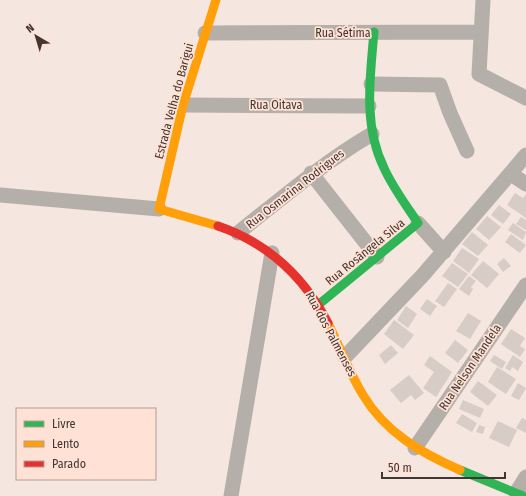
<svg xmlns="http://www.w3.org/2000/svg" width="526" height="496" viewBox="0 0 526 496" font-family="'Fira Sans Condensed',sans-serif">
  <rect width="100%" height="100%" fill="#f5e6df"/>
  <path fill="#d8ccc6" d="M515,193L523,198L526,194V218L507,205Z
    M499,205L511,214L503,224L491,215Z
    M487,216L501,227L489,240L476,229Z
    M521,217L526,220V230L516,224Z
    M513,223L526,232L523,240L508,230Z
    M472,232L488,245L478,256L462,244Z
    M511,234L526,245L520,253L505,242Z
    M462,248L479,259L469,273L453,261Z
    M504,258L511,266L503,272L497,264Z
    M483,261L499,274L487,288L471,275Z
    M452,263L468,274L458,287L442,276Z
    M469,276L476,281L471,287L473,289L469,296L459,289Z
    M448,283L457,289L444,307L435,301Z
    M427,299L437,306L430,316L420,309Z
    M406,306L417,314L408,328L397,320Z
    M468,313L481,321L470,339L456,331Z
    M394,320L414,335L403,349L384,334Z
    M511,329L525,338L520,346L525,349L520,357L501,344Z
    M455,340L468,350L458,363L445,353Z
    M391,345L398,353L385,364L379,355Z
    M494,355L506,362L502,369L490,361Z
    M513,355L523,362L518,371L512,367L510,371L505,368Z
    M430,356L452,372L436,397L423,388L434,372L424,365Z
    M497,367L516,379L506,394L488,382Z
    M409,375L424,393L415,400L411,395L401,403L390,390Z
    M478,381L497,395L488,406L470,392Z
    M518,383L526,388L519,400L511,396Z
    M463,400L484,409L480,418L459,409Z
    M462,414L477,423L472,432L456,423Z
    M522,418L526,420V433L516,428Z
    M498,421L517,430L509,447L489,438Z
    M479,425L485,427L483,434L476,432Z"/>
  <g fill="none" stroke-linecap="round" stroke-linejoin="round">
    <path stroke="#b5afaa" stroke-width="15" d="M483,0L479,74L526,98
      M205,33L480,32
      M371,84L440,85L450,113L467,151
      M183,105L369,106
      M311,173L377,257
      M511,174L526,184
      M0,195L159,209
      M418,223L444,252
      M238,233C282,198 324,162 372,134
      M345,357L423,275L526,155
      M415,448L526,285
      M516,493L526,477
      M231,496L272,253"/>
    <path stroke="#30b455" stroke-width="9" d="M318,305L418,223C406,205 393,188 384,168C363,125 370,78 374,32
      M460,470L523,496"/>
    <path stroke="#ff9f0a" stroke-width="9" d="M216,0L183,105L159,209L218,226
      M328,323C340,347 349,372 363,395C385,432 421,453 460,470"/>
    <path stroke="#e5322d" stroke-width="9" d="M218,226C268,243 304,277 328,323"/>
  </g>
  <g text-anchor="middle" dominant-baseline="central" stroke-width="3.5" stroke-linejoin="round" paint-order="stroke">
    <g font-size="12" fill="#413631" stroke="#ffe2d5">
      <text x="343" y="33">Rua Sétima</text>
      <text transform="translate(174 101) rotate(-75)">Estrada Velha do Barigui</text>
      <text x="276" y="105">Rua Oitava</text>
      <text transform="translate(295 189) rotate(-38)">Rua Osmarina Rodrigues</text>
      <text transform="translate(365 252) rotate(-39)">Rua Rosângela Silva</text>
      <text transform="translate(331 334) rotate(62)">Rua dos Palmenses</text>
      <text transform="translate(470 367) rotate(-56)">Rua Nelson Mandela</text>
    </g>
  </g>
  <rect x="16" y="408" width="140" height="72" fill="#ffe2d5" stroke="#b39d93"/>
  <rect x="24" y="421" width="20" height="6" fill="#30b455" stroke="#b39d93"/>
  <text x="52" y="428" font-size="12" fill="#413631">Livre</text>
  <rect x="24" y="441" width="20" height="6" fill="#ff9f0a" stroke="#b39d93"/>
  <text x="52" y="448" font-size="12" fill="#413631">Lento</text>
  <rect x="24" y="461" width="20" height="6" fill="#e5322d" stroke="#b39d93"/>
  <text x="52" y="468" font-size="12" fill="#413631">Parado</text>
  <g transform="translate(36 36) rotate(322)" stroke="#ffe2d5" stroke-width="3" paint-order="stroke">
  <path d="M0-3L7 15L0 10L-7 15Z" fill="#413631"/>
  <text y="-6" font-size="11" font-weight="bold" text-anchor="middle" fill="#413631">N</text>
  </g>
  <path d="M382 472v6h123v-6" fill="none" stroke="#413631" stroke-width="2"/>
  <text x="388" y="472" font-size="12" fill="#413631" stroke="#ffe2d5" stroke-width="3" paint-order="stroke">50 m</text>
</svg>
